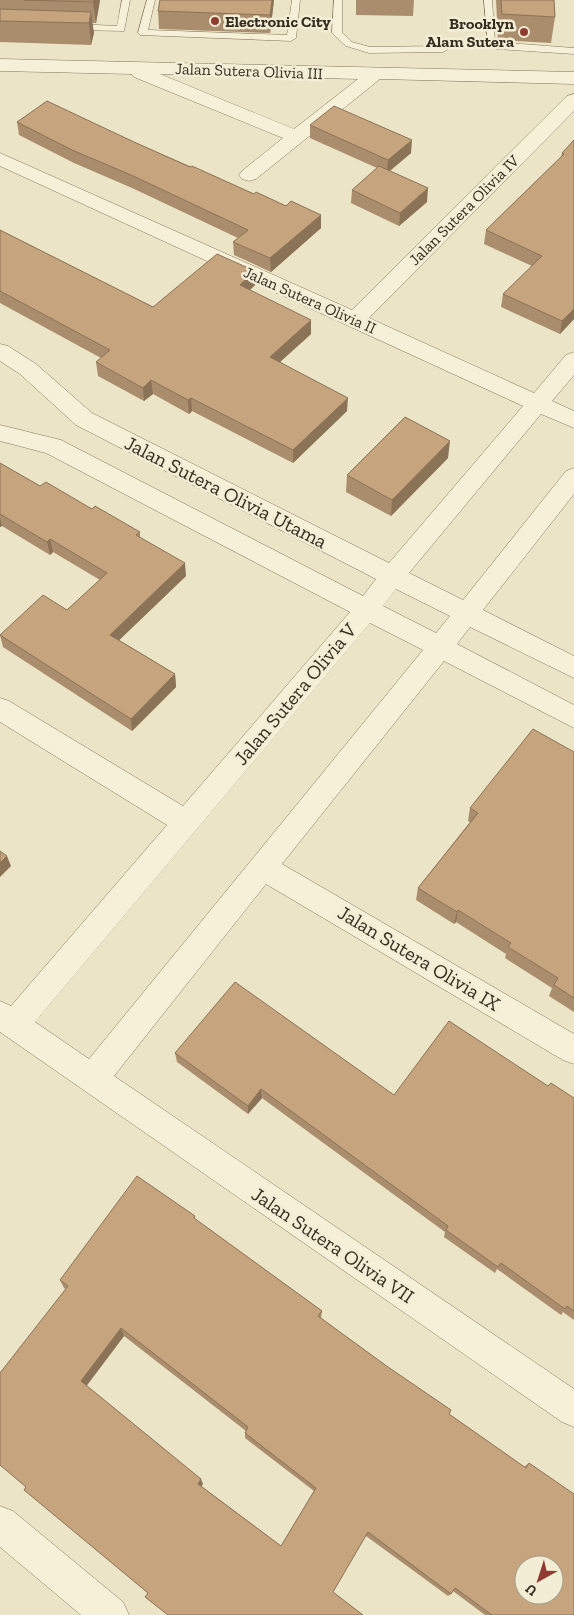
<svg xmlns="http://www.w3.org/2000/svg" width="574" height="1615" viewBox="0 0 574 1615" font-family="'Zilla Slab',serif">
  <rect width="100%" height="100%" fill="#ebe4c6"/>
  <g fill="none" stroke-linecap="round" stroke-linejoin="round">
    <defs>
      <path id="lane" d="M122,0H130L124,31L76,30L71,27L76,24L117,26Z
        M147,0H155L148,30L287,35L292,0H300L296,38L291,41L140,35L138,33Z
        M334,0H342V32L352,42L370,47L443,46L448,49L443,52L369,53L346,46L332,33Z
        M484,0H492L495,42L574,48V54L497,49L488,45Z"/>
      <path id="street" d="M0,59L574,72V84L380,79L256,179L249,181L242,179L239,175L242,171L283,138L134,77L132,74L0,71ZM160,74L358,79L294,129Z
        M574,94V111L369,318L534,393L566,355L574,352V375L552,401L574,411V428L541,414L409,573L463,600L566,471L574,468V494L483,610L574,656V678L470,627L457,644L574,705V728L444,661L282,864L574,1034V1064L563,1060L266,884L114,1076L574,1389V1427L562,1422L0,1032V1001L11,1006L167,825L0,722V698L9,701L183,806L350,612L46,453L0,441V425L61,440L363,596L376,579L76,425L20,374L0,361V344L8,346L36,364L92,413L389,563L523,406L0,166V153L352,310L567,96ZM396,589L450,616L436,633L383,606ZM370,623L423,650L89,1059L35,1022Z
        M0,1506L13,1511L123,1602L129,1615H81L0,1547Z"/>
    </defs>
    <use href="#lane" stroke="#84765d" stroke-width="1"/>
    <use href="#street" stroke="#84765d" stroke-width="1"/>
    <use href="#lane" fill="#f6f0d8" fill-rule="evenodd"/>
    <use href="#street" fill="#f6f0d8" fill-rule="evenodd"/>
  </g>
  <path fill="#aa8d6c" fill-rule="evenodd" d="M0,0H100L96,23H92L94,33L91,45L0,42Z
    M160,0H274L270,33L159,29L158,11Z
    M356,0H414L413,16L356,15Z
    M496,0H554L555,17L551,43L498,40Z
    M17,122L134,142L254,194L286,206L321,215V228L271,272L234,255L233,242L238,238L132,188L74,163L19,135Z
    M310,125L411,153L390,171L427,202L399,226L351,203L352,190L377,168L310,138Z
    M574,140V319L560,334L501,307L503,294L532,266L484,244L486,230L561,157L562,153Z
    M0,230L153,307L255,271V285L250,290L311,334L280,362L347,411L293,463L192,411L189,414L153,394L144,401L98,376L96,362L101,358L0,303Z
    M448,458L391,516L346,492L347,475Z
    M0,463L40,486L92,509L140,532V537L186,576L119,640L175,674L176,687L132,731L3,647L0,635L67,610L100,580L53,552L50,555L2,526L0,527Z
    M574,752V1012L549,996L552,988L505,958L506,954L456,922L454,924L416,900L418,888L470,822L468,821L470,808Z
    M175,1053L394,1095L548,1086L574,1098V1320L563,1312L561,1315L497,1269L495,1273L444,1237L445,1232L262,1098L248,1114L177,1062Z
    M195,1216V1219L322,1311L321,1318L449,1414L524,1467L529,1463L574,1615H485L453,1591L451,1594L448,1596L366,1536L148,1593L26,1487L66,1289L64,1288L60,1280ZM124,1336L246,1431L245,1433V1438L314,1491L281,1546L201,1486L203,1484L86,1386Z"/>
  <path fill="#8b7358" d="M94,0H100L96,23L93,2Z
    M272,0H274L270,33V15Z
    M91,12L94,33L91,45L89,23Z
    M412,140L411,153L387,173L388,160Z
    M428,188L427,202L399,226L400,213Z
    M321,215V228L271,272L270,258Z
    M255,271V285L240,299V285Z
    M574,309V319L560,334L562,321Z
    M311,320V334L270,371V357Z
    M151,380L153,394L144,401L143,388Z
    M191,398L192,411L189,414L188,400Z
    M348,398L347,411L293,463V450Z
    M450,441L448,458L391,516L392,500Z
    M0,518L2,526L0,527Z
    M50,539L53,552L50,555L47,542Z
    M185,563L186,576L112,647L110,635Z
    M175,674L176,687L132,731L131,719Z
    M7,856L11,866L0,877V863Z
    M458,910L456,922L454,924L457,912Z
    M261,1089L262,1098L248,1114V1106Z
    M121,1328L124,1336L85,1388L81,1381Z
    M201,1479L203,1484L200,1488L198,1484Z"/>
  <path fill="#c6a47e" stroke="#8b7358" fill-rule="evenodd" d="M24,0H94L93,2Z
    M160,0H272L270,15L158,11Z
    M501,0H554L555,17L502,14Z
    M0,9L91,12L89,23L0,21Z
    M47,101L134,142L190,167L192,166L254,194L256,192L286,206L291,201L321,215L270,258L233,242L248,230L131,175L72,150L17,122Z
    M334,106L412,140L388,160L310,125Z
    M574,140V309L562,321L503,294L542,256L486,230L564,154L562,153Z
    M379,166L428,188L400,213L352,190Z
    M0,230L153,307L217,254L255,271L240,285L311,320L270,357L348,398L293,450L191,398L188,400L151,380L143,388L96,362L110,350L0,291Z
    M405,417L450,441L392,500L347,475Z
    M0,463L40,486L46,482L92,509L95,506L140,532L136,535L185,563L110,635L175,674L131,719L0,635L43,595L67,610L107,573L50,539L47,542L0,514Z
    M533,729L574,752V998L554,985L558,978L508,947L511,943L458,910L457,912L418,888L478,813L470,808Z
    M0,851L7,856L0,863Z
    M235,982L394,1095L449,1021L548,1086L551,1083L574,1098V1311L567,1306L565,1309L501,1263L498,1267L446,1230L448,1226L261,1089L248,1106L175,1053Z
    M137,1176L195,1216L194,1218L322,1311L318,1316L388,1367L451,1410L449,1414L526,1468L529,1463L574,1494V1615H492L455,1588L451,1594L368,1532L333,1592L363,1615H168L145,1597L148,1593L24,1490L26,1487L0,1465V1373L68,1286L60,1280ZM121,1328L248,1427L245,1433L316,1488L281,1546L198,1484L201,1479L81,1381ZM524,1565H554V1595H524Z"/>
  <g fill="#8f3b32" stroke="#f3edd5" stroke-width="2">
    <circle cx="215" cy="21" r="5"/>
    <circle cx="524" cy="32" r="5"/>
  </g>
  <g text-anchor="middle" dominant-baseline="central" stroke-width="5" stroke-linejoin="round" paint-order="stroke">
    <g font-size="16" font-weight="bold" fill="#362d20" stroke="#f3edd5" text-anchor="start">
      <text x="225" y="21">Electronic City</text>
      <text x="514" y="23" text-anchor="end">Brooklyn<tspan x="514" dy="18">Alam Sutera</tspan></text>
    </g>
    <g font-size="16" fill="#362d20" stroke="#f3edd5">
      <text transform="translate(249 71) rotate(2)">Jalan Sutera Olivia III</text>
      <text transform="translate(464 210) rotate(-45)">Jalan Sutera Olivia IV</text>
      <text transform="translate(310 300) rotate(24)">Jalan Sutera Olivia II</text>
    </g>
    <g font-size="20" fill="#362d20" stroke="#f3edd5">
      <text transform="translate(226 492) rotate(27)">Jalan Sutera Olivia Utama</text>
      <text transform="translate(295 694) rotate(-50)">Jalan Sutera Olivia V</text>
      <text transform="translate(419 958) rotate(31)">Jalan Sutera Olivia IX</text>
      <text transform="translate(333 1245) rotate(34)">Jalan Sutera Olivia VII</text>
    </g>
  </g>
  <g transform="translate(539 1580) rotate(219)"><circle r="24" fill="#f3edd5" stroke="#a7a08d"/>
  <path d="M0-4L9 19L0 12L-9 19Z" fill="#8f3b32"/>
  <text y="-8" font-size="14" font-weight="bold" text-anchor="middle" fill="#362d20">U</text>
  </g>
</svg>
